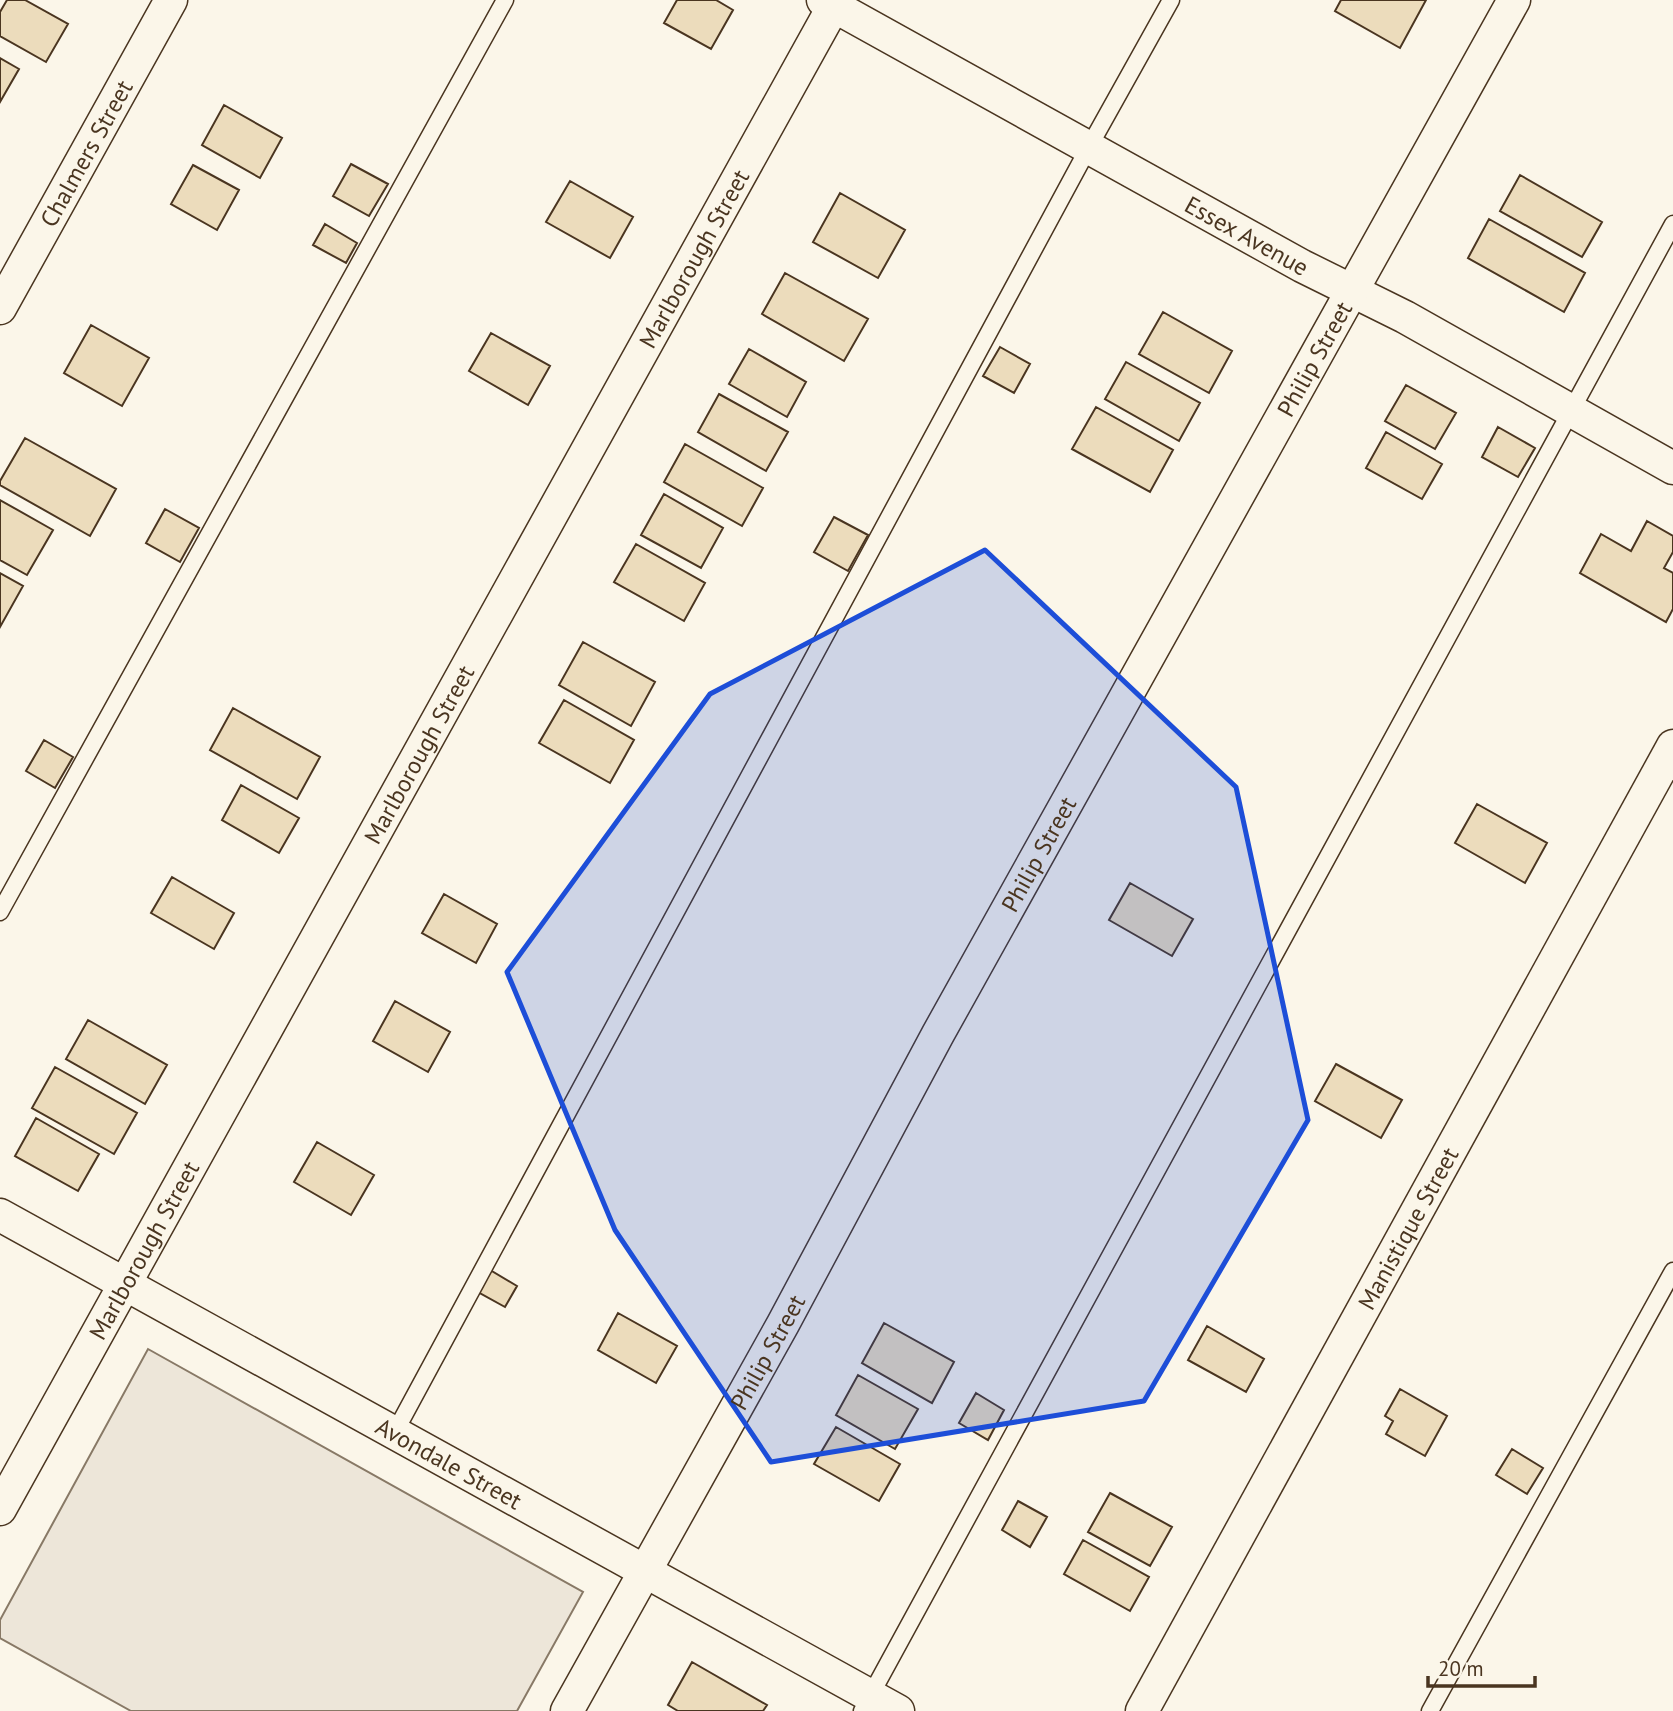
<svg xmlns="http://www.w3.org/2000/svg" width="1673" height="1711" viewBox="0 0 1673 1711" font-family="'PT Sans',sans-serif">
  <rect width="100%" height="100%" fill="#fbf6e9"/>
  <path fill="#ede6d9" stroke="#887966" stroke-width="2" d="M148,1349L583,1592L517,1711H131L0,1638V1620Z"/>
  <path fill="#ecdcbc" stroke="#4a3520" stroke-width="2" d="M7,0H25L68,24L46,62L0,36V12Z
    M677,0H716L733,10L711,49L664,23Z
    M1341,0H1426L1400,48L1335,11Z
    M0,58L19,69L0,102Z
    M224,105L282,138L260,178L202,145Z
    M351,164L388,184L369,216L333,196Z
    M193,165L239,190L217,230L171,204Z
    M1520,175L1602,222L1582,257L1500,211Z
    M570,181L633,217L610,258L546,222Z
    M840,193L905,230L878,278L813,242Z
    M1489,219L1585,273L1564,312L1468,258Z
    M325,224L357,243L346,263L313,245Z
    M785,273L868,319L844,361L762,314Z
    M1163,312L1232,351L1209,393L1139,354Z
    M91,325L149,358L122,406L64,373Z
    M491,333L550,366L528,405L469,371Z
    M1000,347L1030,364L1014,393L983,376Z
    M749,349L806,382L787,417L729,384Z
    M1126,362L1200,403L1179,441L1105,399Z
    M1406,385L1456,413L1435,449L1385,421Z
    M719,394L788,432L766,471L698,432Z
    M1096,407L1173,450L1150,492L1072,449Z
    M1498,427L1535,448L1518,477L1482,457Z
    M1386,432L1442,464L1422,499L1366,468Z
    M25,438L116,489L90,536L0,485V481Z
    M685,444L763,488L742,526L664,482Z
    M664,494L723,528L701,568L641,535Z
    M0,500L53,530L27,575L0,560Z
    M165,509L199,528L180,562L146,543Z
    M834,517L868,535L848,571L814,552Z
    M1647,521L1673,536V552L1664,568L1673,573V609L1666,622L1580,573L1601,534L1631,551Z
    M636,544L705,583L684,621L614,582Z
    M0,573L23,586L0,627Z
    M583,642L655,682L631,726L559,685Z
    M564,700L634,740L610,783L539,743Z
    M233,708L320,757L297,799L210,750Z
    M44,740L73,757L55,788L26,771Z
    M241,785L299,818L279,853L222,820Z
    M1477,804L1547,843L1525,883L1455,843Z
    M172,877L234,913L214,949L151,913Z
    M1130,883L1193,919L1172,956L1109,920Z
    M444,894L497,924L476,963L422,933Z
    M395,1001L450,1032L428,1072L373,1041Z
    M88,1020L167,1065L145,1104L66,1059Z
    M1336,1064L1402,1100L1381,1138L1315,1101Z
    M55,1067L137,1113L114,1154L32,1108Z
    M36,1118L99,1154L78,1191L15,1156Z
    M317,1142L374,1175L351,1215L294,1182Z
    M490,1270L517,1286L505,1307L478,1292Z
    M618,1313L677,1346L656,1383L598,1350Z
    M884,1323L954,1362L932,1403L862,1363Z
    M1207,1326L1264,1359L1246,1392L1188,1360Z
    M858,1375L918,1409L895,1449L836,1415Z
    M1400,1389L1447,1416L1425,1456L1386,1434L1393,1421L1385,1416Z
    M976,1393L1004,1410L988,1440L959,1423Z
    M836,1427L900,1464L879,1501L814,1464Z
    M1512,1449L1543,1468L1527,1494L1496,1475Z
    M1110,1493L1172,1527L1150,1566L1088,1532Z
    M1018,1501L1047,1517L1030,1547L1002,1530Z
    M1083,1540L1149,1577L1130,1611L1064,1574Z
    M692,1662L767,1705L763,1711H678L668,1705Z"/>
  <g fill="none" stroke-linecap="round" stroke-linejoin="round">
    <defs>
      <path id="lane" d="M0,912L505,0
        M395,1432L1089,147L1171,0
        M862,1711L1673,224
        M1430,1711L1673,1271"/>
      <g id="street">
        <path id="s1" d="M823,0L1302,266L1405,317L1673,468"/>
        <path id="s2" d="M0,308L171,0"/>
        <path id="s3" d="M0,1215L898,1711"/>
        <path id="s4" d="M0,1509L837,0"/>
        <path id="s5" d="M567,1711L783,1324L938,1034L1514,0"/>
        <path id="s6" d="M1142,1711L1673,746"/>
      </g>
    </defs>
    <use href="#lane" stroke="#4a3520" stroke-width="19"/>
    <use href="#street" stroke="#4a3520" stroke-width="35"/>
    <use href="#lane" stroke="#fbf6e9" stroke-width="16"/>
    <use href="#street" stroke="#fbf6e9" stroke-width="32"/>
  </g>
  <path fill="#1d4ed8" fill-opacity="0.2" stroke="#1d4ed8" stroke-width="5" stroke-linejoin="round" d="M985,550L1236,787L1308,1120L1144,1401L771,1462L615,1230L507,972L710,694Z"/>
  <g text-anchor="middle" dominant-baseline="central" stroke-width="5" stroke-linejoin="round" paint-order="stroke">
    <g font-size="24" fill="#4a3520" stroke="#fbf6e9">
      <text stroke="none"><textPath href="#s2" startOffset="177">Chalmers Street</textPath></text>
      <text stroke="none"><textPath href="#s1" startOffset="485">Essex Avenue</textPath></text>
      <text stroke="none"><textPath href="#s4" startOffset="1430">Marlborough Street</textPath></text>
      <text stroke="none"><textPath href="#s5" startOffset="1545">Philip Street</textPath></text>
      <text stroke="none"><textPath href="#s4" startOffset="863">Marlborough Street</textPath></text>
      <text stroke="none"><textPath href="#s5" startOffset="978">Philip Street</textPath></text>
      <text stroke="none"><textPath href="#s6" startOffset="551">Manistique Street</textPath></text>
      <text stroke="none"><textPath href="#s4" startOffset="296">Marlborough Street</textPath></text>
      <text stroke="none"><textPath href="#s5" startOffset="411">Philip Street</textPath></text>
      <text stroke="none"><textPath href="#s3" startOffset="513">Avondale Street</textPath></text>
    </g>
  </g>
  <path d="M1428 1676v10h107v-10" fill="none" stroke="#4a3520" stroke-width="3.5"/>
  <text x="1438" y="1676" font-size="21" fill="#4a3520" stroke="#fbf6e9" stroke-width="5" paint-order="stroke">20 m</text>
</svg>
